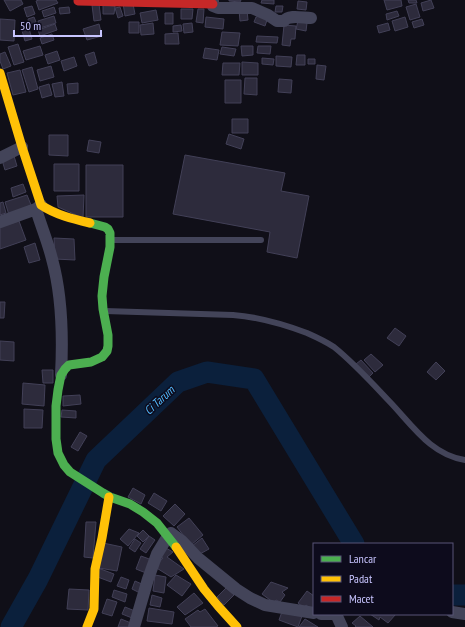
<svg xmlns="http://www.w3.org/2000/svg" width="465" height="627" viewBox="0 0 465 627" font-family="'PT Sans Narrow',sans-serif">
  <rect width="100%" height="100%" fill="#100f18"/>
  <g fill="none" stroke-linecap="round" stroke-linejoin="round">
    <path stroke="#0b203c" stroke-width="21" d="M452,595H465
      M11,627L38,579L96,460L178,382L207,372L254,379L354,544"/>
  </g>
  <path fill="#2d2b3c" stroke="#424057" d="M4,0H21L23,4L10,11Z
    M39,0H56L58,3L39,10L36,1Z
    M229,0H241L240,2L229,1Z
    M262,0H274V4L261,3Z
    M384,0H401L402,6L387,10Z
    M408,0H416L417,3H409Z
    M431,0L434,8L423,11L421,3Z
    M298,1L307,2L306,10L297,9Z
    M123,3L133,4L135,14L125,16Z
    M99,4L101,20L94,21L92,5Z
    M416,4L420,17L410,20L406,7Z
    M103,5L115,6L114,14H103Z
    M32,6L35,14L27,17L24,8Z
    M276,6H283L282,12H275Z
    M54,7L56,13L44,17L42,11Z
    M69,7L70,13L60,14L59,8Z
    M120,7L123,16L118,18L115,8Z
    M181,9H193L192,19H181Z
    M198,9H204L203,23L196,22Z
    M156,10L158,20L142,23L140,13Z
    M239,10H247L248,20L240,21Z
    M397,11L399,16L387,20L386,14Z
    M165,13H173V24H165Z
    M259,13L268,17L265,26L254,22L256,17H257Z
    M54,16L56,23L40,28L38,21Z
    M34,17L36,22L29,24L28,19Z
    M206,17L224,19L223,29L205,27Z
    M405,17L408,27L395,31L392,21Z
    M0,19L15,20L14,41L0,40Z
    M422,19L424,25L414,28L412,22Z
    M298,21L307,23L306,31L296,29Z
    M129,22H139V33H129Z
    M153,23L154,34L141,35L140,25Z
    M192,23L193,32L184,33L183,24Z
    M388,23L390,30L379,33L377,26Z
    M55,24L57,30L40,36L38,30Z
    M99,24L102,36L87,40L83,29Z
    M28,25L32,39L25,41L21,27Z
    M181,25L182,31L173,32V26Z
    M284,25L296,26L295,39H291L290,46L282,45Z
    M222,32L240,33L238,46L220,45Z
    M178,33L179,44H165V34Z
    M52,34L54,40L42,44L40,38Z
    M257,36L278,37L277,43L256,42Z
    M18,44L24,62L14,65L8,47Z
    M40,46L43,55L26,60L23,51Z
    M241,46H253V55L242,56Z
    M258,46H271L270,54L257,53Z
    M222,47L236,49L234,56L220,54Z
    M205,48L219,50L217,60L203,58Z
    M57,51L60,60L48,64L45,55Z
    M5,52L11,66L3,69L0,61V54Z
    M94,52L97,63L89,66L85,55Z
    M297,55H305V65H296Z
    M276,56L292,57L291,67L276,66Z
    M74,57L77,66L64,71L61,61Z
    M262,58L274,59L273,65L262,64Z
    M308,59H315V64H308Z
    M242,62L258,63V75H242Z
    M223,63H240L239,75H222Z
    M317,65L326,66L324,80L316,79Z
    M51,66L54,77L40,81L37,70Z
    M32,67L38,89L29,92L22,70Z
    M20,70L26,92L13,95L7,73Z
    M245,78H257V95L244,94Z
    M279,79L292,80L291,93L278,92Z
    M225,80H241V103H225Z
    M62,82L64,96L55,97L52,84Z
    M78,83V93L68,94L67,84Z
    M49,84L52,95L42,98L39,87Z
    M232,119H248V133H232Z
    M229,134L244,139L241,149L226,144Z
    M49,135H68V156L49,155Z
    M89,140L101,142L99,153L87,151Z
    M185,155L285,173L281,191L309,196L297,258L267,252L270,232L173,214Z
    M14,156L17,166L5,170L2,160Z
    M54,164H79V191H54Z
    M86,165H123V217H86Z
    M23,184L26,192L13,197L11,188Z
    M27,195L31,205L9,215L5,202Z
    M84,195L83,218L58,207L57,196Z
    M3,202L6,213L0,215V203Z
    M19,221L26,240L0,249V227Z
    M54,238L74,239L75,260L55,259Z
    M35,243L40,260L29,263L24,247Z
    M0,302H5L4,318H0Z
    M395,328L406,336L399,346L387,338Z
    M0,341L14,342V361L0,360Z
    M371,354L383,365L375,372L364,360Z
    M361,360L373,373L369,377L356,364Z
    M436,362L445,371L436,380L427,372Z
    M42,370H53V383H43Z
    M23,383L45,385L44,406L22,404Z
    M80,395L81,404L63,406V396Z
    M24,409L43,410L42,428H24Z
    M62,410L76,411V418L61,417Z
    M80,432L87,436L78,451L71,447Z
    M133,488L145,495L141,504L128,497Z
    M154,493L167,501L161,511L148,503Z
    M175,504L185,514L174,526L163,516Z
    M189,518L203,535L191,545L177,527Z
    M86,522H96L93,558L84,557Z
    M129,529L139,533L128,546L120,539Z
    M143,530L149,536L143,542L137,536Z
    M149,536L155,540L146,553L140,549Z
    M202,538L209,549L198,555L192,546Z
    M135,539L141,543L135,552L129,548Z
    M103,543L122,547L117,571L99,568Z
    M164,547L173,552L167,557L184,569L171,577L155,567L163,558L158,556Z
    M141,556L152,560L146,573L136,569Z
    M98,568L114,574L111,582L95,576Z
    M155,575L166,577L164,593L153,591Z
    M176,575L191,584L182,596L167,585Z
    M121,577L129,580L126,589L117,586Z
    M135,581L144,585L140,593L132,589Z
    M271,582L288,588L282,592L285,595L280,602L276,600L274,603L262,594Z
    M226,588L234,595L224,605L217,597Z
    M69,589L89,590L88,610L67,609Z
    M114,590L127,594L125,602L112,597Z
    M307,591L314,596V611L306,605L304,608L298,603Z
    M194,593L203,603L185,615L177,607Z
    M152,595L162,598L160,607L150,605Z
    M107,599L117,602L112,616L102,613Z
    M125,607L135,611L132,618L122,614Z
    M149,608L174,612L172,624L147,621Z
    M205,609L218,626L216,627H191L185,619L198,610L200,612Z
    M283,609L302,616L298,627L279,620Z
    M370,614H396L388,623L380,617L379,620Z
    M360,616L373,627H355L356,626L352,623Z
    M121,619L131,623L129,627H118Z
    M305,619L318,627H299Z"/>
  <g fill="none" stroke-linecap="round" stroke-linejoin="round">
    <path stroke="#434459" stroke-width="6" d="M111,240H261
      M105,311L233,315C259,317 283,324 307,333C316,337 325,341 334,347C354,363 372,383 390,402C412,425 431,455 465,460"/>
    <path stroke="#434459" stroke-width="12" d="M213,0V6L218,8H252L268,15L277,21H284C289,14 303,18 311,18
      M0,158L22,147
      M36,209C41,226 48,242 52,259C62,295 63,337 61,375
      M0,222L36,209L41,205
      M171,533L182,541L198,558L236,589L250,598L265,605L314,613
      M452,612L465,614
      M321,614H333
      M336,614L342,627
      M134,627L148,579L157,554L168,536"/>
    <path stroke="#4caf50" stroke-width="9" d="M90,223L105,227L108,229L110,233V247L104,277L102,296L103,309L108,335V346L107,351L102,357L91,362L69,365L65,369L61,375L58,390L56,406V439L58,453L64,465L70,472L103,493L110,497L130,504L143,512L157,523L176,547"/>
    <path stroke="#ffc107" stroke-width="9" d="M0,73L22,147L41,205C56,215 73,219 90,223
      M176,547L204,589L218,606L237,627
      M87,627L94,609L95,569L102,538L109,497"/>
    <path stroke="#c62828" stroke-width="9" d="M78,1L213,4"/>
  </g>
  <g text-anchor="middle" dominant-baseline="central" stroke-width="3" stroke-linejoin="round" paint-order="stroke">
    <g font-size="12" font-style="italic" fill="#53bbff" stroke="#0d0b1c">
      <text transform="translate(159 400) rotate(-43)">Ci Tarum</text>
    </g>
  </g>
  <rect x="313" y="543" width="140" height="72" fill="#0d0b1c" stroke="#585577"/>
  <rect x="321" y="556" width="20" height="6" fill="#4caf50" stroke="#585577"/>
  <text x="349" y="563" font-size="12" fill="#c8c5ff">Lancar</text>
  <rect x="321" y="576" width="20" height="6" fill="#ffc107" stroke="#585577"/>
  <text x="349" y="583" font-size="12" fill="#c8c5ff">Padat</text>
  <rect x="321" y="596" width="20" height="6" fill="#c62828" stroke="#585577"/>
  <text x="349" y="603" font-size="12" fill="#c8c5ff">Macet</text>
  <path d="M14 30v6h87v-6" fill="none" stroke="#c8c5ff" stroke-width="2"/>
  <text x="20" y="30" font-size="12" fill="#c8c5ff" stroke="#0d0b1c" stroke-width="3" paint-order="stroke">50 m</text>
</svg>
